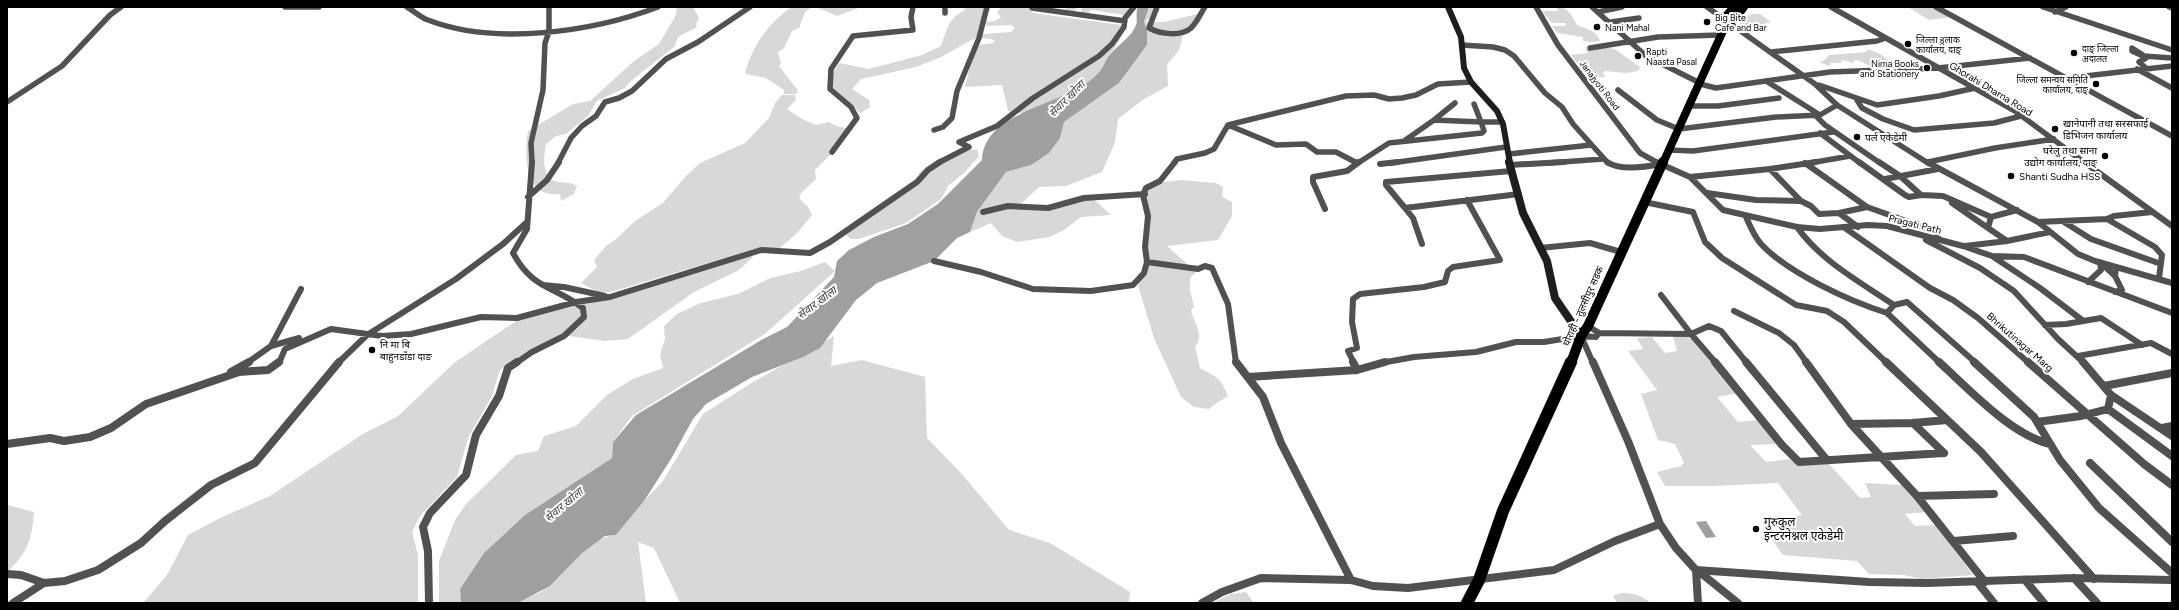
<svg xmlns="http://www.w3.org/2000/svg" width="2179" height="610" viewBox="0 0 2179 610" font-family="Figtree,'Noto Sans Devanagari',sans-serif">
  <rect width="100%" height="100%" fill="#fff"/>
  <path fill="#d8d8d8" d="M677,7H693L699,18L696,24L697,27L678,37L675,46L631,81L625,88L597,101L588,116L566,134L556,136L546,144C544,157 540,179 559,182C566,183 570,182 577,186L574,194L561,201L560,194C524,198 524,156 528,131L573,104L590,101L634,61L659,44L676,15Z
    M791,7H812L805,12L799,28L792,31L784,48L778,52L781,63L779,66L796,88L798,91L796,94H784V90L766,78L746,74L745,73C753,45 768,24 791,7Z
    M816,7H861L837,16Z
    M964,7H985L977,37L941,57L916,67L861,79L852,89L869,100L870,107L860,113L833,88L832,75L839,63L869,69L922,55L941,46C947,30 948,18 965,10Z
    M1001,7H1027L1033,13L1121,25C1126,37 1114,48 1108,57C1105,61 1104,67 1101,71C1090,84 1036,114 1020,113C1016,113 1012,112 1008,111L1002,85L965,87L970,66L978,45L993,43L995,40L981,38L983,34L1011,32L1015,28L1011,25L987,26L985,22L995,21L1001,17L997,13Z
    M1064,7H1132L1125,15L1091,10L1088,14L1081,12L1082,8L1079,7L1074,11L1066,10Z
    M1149,7H1160L1159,11L1145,22H1164L1206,12L1200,22L1183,35L1179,50L1167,65L1168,86L1144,99L1118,119L1115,142L1102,172L1066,186L1039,187L1021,204L1046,207L1090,196L1111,215L1081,217L1064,230L1049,237L1017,242L1002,236L991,223L970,232L977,212L1006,172L1031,165L1060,138L1064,122L1119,83L1147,45V31L1144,22Z
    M1556,7C1569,7 1572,16 1577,25C1587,29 1596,30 1600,41L1591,42L1583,41V37L1557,33L1552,26H1566L1565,23H1552L1542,11H1558Z
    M1908,7H1932L1951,17L1929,20Z
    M1753,14H1760L1771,22L1742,29L1739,26L1743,17Z
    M1607,47L1616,50L1640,67L1638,71L1626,73L1605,71L1603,73L1605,77H1598L1596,80L1586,75L1571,55L1588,53L1585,49Z
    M1868,49L1880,54L1895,64L1869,66L1860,61L1854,60V63L1842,60L1841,63H1830V66H1829L1819,62L1823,61L1829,55L1866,52Z
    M782,95H795L796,100L787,109L802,119L816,125L829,122L836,126L846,128L831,154L815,170L816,179L801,193L799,198L808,207L812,215L797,233L780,248L754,249L611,292H598L581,283L597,267L594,260L606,246L615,240L635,221L663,203L684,178L700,163L745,143L769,118L775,103Z
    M977,149L979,156L964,173L949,185L941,199L906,223L859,239H851L845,234L854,222L919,179V173C937,156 953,153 977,149Z
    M1182,180L1216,183L1223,187L1222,197L1232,202V216L1218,240L1167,246L1196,272L1190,278V290L1194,307L1191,311C1194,323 1205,335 1195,347L1200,368C1217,378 1220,376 1228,396C1221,401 1215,403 1209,409L1194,407L1181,397L1154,338L1138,286L1148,263L1144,196L1147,189L1164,182Z
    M749,255L753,257L739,270L694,292L628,339L605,341L569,336L556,337L525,353L500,370L491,398L468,438L457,477L420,516L412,532L418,555V603H143L167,575L188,535L220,518L270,496L363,434L398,416L454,363L519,319Z
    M825,262L835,271L765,334L632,416L613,442L612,458L525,515L484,553L460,589L461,603H439V561L455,520L466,504L516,455L538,451L544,436L576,426L607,395L633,379L663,368L660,355L665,339L664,326L677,314L701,303L738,294L770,278L801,271Z
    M834,336L831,366L862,360L925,377L927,438L960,472L1009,530L1050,543L1130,592L1129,603H680L654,548L638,542L646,603H518C529,597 542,593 551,585C570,567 588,537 616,535L644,501L663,481L703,414L753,382Z
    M1673,336L1688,337L1701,345L1739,393L1717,397L1738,422L1759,420L1777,444L1750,445L1766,462L1789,459L1799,464H1829L1860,498L1871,497L1865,483L1902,485L1927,512L1905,514L1915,526L1936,525L1973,575L1921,579L1904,575L1869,574L1857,561L1783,555L1767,533L1784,534L1775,520L1802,515L1778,483L1713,486H1665L1657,472L1681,466L1684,463L1675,444L1658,440L1641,394L1657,390L1628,351L1643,349L1637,338L1652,337L1665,353L1677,351Z
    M7,505L34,512C32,538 28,553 8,571Z
    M1246,592L1254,603H1212L1231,594Z
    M1621,593C1632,593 1642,595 1651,603H1615L1617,602L1613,596Z"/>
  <path fill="#9f9f9f" d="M1138,7H1149L1144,22L1147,31V45L1119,83L1064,122L1060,138L1049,153L1031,165L1006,172L977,212L970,232L957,238L934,261L877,283L856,300L820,348L803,357L752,377L706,404L693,419L671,459L644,501L616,535L605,536L582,553L550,586L518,603H461L460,589L484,553L525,515L612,458L613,442L636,415L763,339L787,327L834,277L837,261L849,250L874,237L908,224L938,204L982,160C984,107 1072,107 1101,70C1104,66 1105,61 1108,57C1116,46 1131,38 1136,25C1138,19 1135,13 1138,7Z
    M1706,521L1716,537L1706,538L1696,522Z"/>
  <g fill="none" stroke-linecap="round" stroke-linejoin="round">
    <defs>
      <path id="primary-far2" d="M1727,22L1735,19L1744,7
        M1663,163L1727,22L1726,16L1734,7"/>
      <path id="primary-far1" d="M1571,363L1581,336L1588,326L1663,162"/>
      <path id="primary" d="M1467,603L1479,580L1503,511L1571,362"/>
    </defs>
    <use href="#primary-far2" stroke="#dbdbdb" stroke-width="8"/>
    <use href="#primary-far1" stroke="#dbdbdb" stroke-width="10"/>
    <use href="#primary" stroke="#dbdbdb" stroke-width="13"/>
    <path stroke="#515151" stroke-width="5.5" d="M285,7H319
      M407,7C414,11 420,17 428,20C495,46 592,32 658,7
      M945,7V13
      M1157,7L1149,28C1160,34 1181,37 1191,28C1197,22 1200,14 1205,7
      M1536,7L1558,45L1640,153L1658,163
      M1592,7L1646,56L1704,85L1716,88L1830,72L1938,68L2030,58
      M1707,7L1815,84L1837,105L1928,163
      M1831,7L2015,111L2085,163
      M1936,7L2172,136
      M2043,7L2172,50
      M2169,7L2172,8
      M1032,8L1125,21
      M1598,12L1622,7
      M2055,12L2066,7
      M1611,22L1639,18
      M1462,45L1493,47L1505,50L1514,56L1545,93L1562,107L1573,124L1608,163
      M1590,48L1658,37L1720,35
      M2132,48L2143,55V56L2132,51Z
      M1771,52L1877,41L1886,38
      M2143,56L2172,58
      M2143,56L2146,58L2139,62L2146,68
      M2137,69L2172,88
      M2068,78L2172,66
      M1766,81L1820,115
      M1819,85L1877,105L1939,96L1975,88
      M1618,90L1657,120L1679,129L1776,117L1820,115L1837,105
      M1857,100L1862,108L1883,119L1914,130L1994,123L2021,116
      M7,102L62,66L110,15L121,7
      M1688,106H1718L1779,98
      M1815,115L1825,125L1880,163
      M1434,120L1455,103
      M1228,125L1276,145L1306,144L1317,152H1336L1357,163
      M934,130L943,127L952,118L957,91L979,38L987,7
      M1820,133L1860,163
      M1404,141L1434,120L1481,122L1474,104
      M1668,150L1693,151L1833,132
      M832,152L857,118L851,107L830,89L831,69L853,36L913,30L911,17L913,7
      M1509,154L1591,145
      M1928,162L1995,148L2054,139
      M532,163L531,143L543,90L545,43L549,32V7
      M558,163L571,138L582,126L596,116L605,102L619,98L632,91L666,59L698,42L750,7
      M938,163L969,147L959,142L997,126L1033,98L1099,56L1112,44L1124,27L1125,18L1134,7
      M1174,163L1177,159L1205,153L1214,149L1228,125L1346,96L1374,95L1389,99L1402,98L1416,95L1438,84L1471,82
      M1358,163L1389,143L1482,133L1484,131L1481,122H1502
      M1391,163L1506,147
      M1548,163L1603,159
      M1810,163L1850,156"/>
    <path stroke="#515151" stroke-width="6" d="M1355,162L1358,163
      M1607,162C1620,171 1646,167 1661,164
      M1656,162L1690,177L1723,210L1797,227L1820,229L1868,225L1887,226L1963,246L1992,256L2024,257L2172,313
      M1859,162L1905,195L1909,197L1921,195
      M1879,162L1900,176L1921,195L1943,196L1991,217L1988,228L2007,241
      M1927,162L2038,222L2107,219L2114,216L2152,212
      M1928,162H1930
      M2084,162L2172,226
      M1805,163L1867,207L1937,232L1938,240
      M1380,164L1398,162
      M1510,165L1564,162
      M1770,169L1801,201L1811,206L1819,214L1839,213L1858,227
      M1690,177L1770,169L1816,162
      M1885,179L1938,169
      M1707,193L1756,200L1801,201
      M528,197L547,180L559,162
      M1644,202L1693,212L1705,242L1722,258L1796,305L1827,311L1844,322L1887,363
      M1952,203L1988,228
      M1405,208L1386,185V182L1511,171
      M1325,209L1313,182V177L1347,171L1359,162
      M983,212L1008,206L1048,208L1084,198L1145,194
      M1839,213L1867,207
      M1746,217C1750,226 1754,236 1761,244C1788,273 1849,301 1887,313
      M1991,217L2017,210
      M2107,219L2155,247L2162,255L2159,278
      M2038,222L2078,254L2095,261L2172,283
      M2064,222L2091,239L2161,264
      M1797,227C1821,261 1860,282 1894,305L1907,302L1976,363
      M1845,228L1930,288L1953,300L1978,318L2029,363
      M1926,240L1980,268L2014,291L2058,339L2084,363
      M1422,244L1413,218L1405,208L1519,194
      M1965,246L2007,241L2050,232
      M1540,248L1590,243L1621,252
      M1992,256L2040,288L2082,320
      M934,261L981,272L1033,289L1091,291L1133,285L1144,273L1147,262L1145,247L1148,216L1143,195L1146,188L1160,181L1175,162
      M1147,262L1198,269L1205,266L1212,268L1228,304L1236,363
      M2115,276L2122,290L2115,292
      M2088,282L2101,270L2100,262L2115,276L2116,267
      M543,285L564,287L605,296
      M1661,295L1691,334L1709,326L1721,331L1747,363
      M1894,305L1887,313L1940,363
      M1734,311L1779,333L1794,345L1807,363
      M2045,325L2066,324L2101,318L2142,345
      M1599,333L1691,334L1716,363
      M1581,336L1593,363
      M299,338L271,346L301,289
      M2078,356L2151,343L2172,354
      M247,363L271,346
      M279,363L285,349L331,329L382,336L411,334L481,317L517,318L576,302L610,297L761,250L810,253L830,242L917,182L928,170L940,162
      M338,363L367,335L456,279L503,244L526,223
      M516,363L532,352L564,336L584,317L583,308C553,285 533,290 513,253L527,229L532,162
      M1354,363L1348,351L1357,348L1352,322L1353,299L1360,294L1424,287L1445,282L1448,271L1453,267L1500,260L1467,200
      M1381,363L1414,357L1476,352L1516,342H1544L1581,336L1596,337L1599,333L1588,326"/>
    <path stroke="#515151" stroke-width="8" d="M1236,362L1263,397L1281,443L1351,580
      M1353,362L1357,370
      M1593,362L1628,441L1660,524L1676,548L1696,570L1698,603
      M1715,362L1782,445L1799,462L1944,453
      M1746,362L1826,459
      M1806,362L1851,424L1917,496L1985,582
      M1886,362L1981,452L2094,579
      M1939,362C1969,389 2011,435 2050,444
      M1974,362L2034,417L2060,460L2099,508L2172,573
      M2028,362L2144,464L2172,485
      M2083,362L2111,395L2172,436
      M231,372L249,362
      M1248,377L1357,370L1385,362
      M2104,386L2172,373
      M2111,395L2108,409L2172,456
      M2037,422L2081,416L2108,409
      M1913,423L1944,453
      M1851,424L1913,423L1947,420
      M2162,428L2172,426
      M7,444L50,438L64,441L90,437L111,428L146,404L239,372L268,370L279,362
      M2090,463L2172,542
      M1917,496L1994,494
      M1954,541L2013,536
      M1696,570L1869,582L1927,583L2074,578L2172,580
      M1697,570L1738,603
      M7,574L21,575L44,583L65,581L98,570L141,543L165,521L211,485L255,463L339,362
      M2074,578L2097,603
      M2025,580L2044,603
      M1978,583L1994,603
      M13,603L44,583
      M429,603L428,551L423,527L430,513L466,475L476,435L499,396L508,368L517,362
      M1202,603L1222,592L1261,578L1351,580L1373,586L1408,588L1554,570L1615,541L1660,524"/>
    <path stroke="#1e1e1e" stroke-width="6" d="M1448,7L1461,37L1464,68L1471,82L1497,111L1503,124L1510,163"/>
    <path stroke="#1e1e1e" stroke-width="8" d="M1509,162L1523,213L1547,261L1555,298L1581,336"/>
    <use href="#primary-far2" stroke="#000" stroke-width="8"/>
    <use href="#primary-far1" stroke="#000" stroke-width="10"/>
    <use href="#primary" stroke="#000" stroke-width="12"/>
  </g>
  <g fill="#000" stroke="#fff" stroke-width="1.5">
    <circle cx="1707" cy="22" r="4"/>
    <circle cx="1597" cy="27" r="4"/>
    <circle cx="1908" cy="44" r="4"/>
    <circle cx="2074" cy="53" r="4"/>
    <circle cx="1638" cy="56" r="4"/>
    <circle cx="1927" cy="68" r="4"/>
    <circle cx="2096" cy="84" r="4"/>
    <circle cx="2055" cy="129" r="4"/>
    <circle cx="1857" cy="137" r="4"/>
    <circle cx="2105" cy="156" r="4"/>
    <circle cx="2011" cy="176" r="4"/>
    <circle cx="372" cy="350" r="4"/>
    <circle cx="1756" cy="529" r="4"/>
  </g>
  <g text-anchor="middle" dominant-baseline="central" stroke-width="4" stroke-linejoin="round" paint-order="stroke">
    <g font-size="9" fill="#000" stroke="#fff" text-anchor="start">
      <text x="1715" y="17">Big Bite<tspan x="1715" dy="10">Cafe and Bar</tspan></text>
      <text x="1605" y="27">Nani Mahal</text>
      <text x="1916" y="39">जिल्ला हुलाक<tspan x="1916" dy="10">कार्यालय, दाङ्</tspan></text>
      <text x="2082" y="48">दाङ् जिल्ला<tspan x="2082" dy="10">अदालत</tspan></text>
      <text x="1646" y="51">Rapti<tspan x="1646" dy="10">Naasta Pasal</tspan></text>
      <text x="1919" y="63" text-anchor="end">Nima Books<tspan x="1919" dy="10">and Stationery</tspan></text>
      <text x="2088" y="79" text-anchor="end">जिल्ला समन्वय समिति<tspan x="2088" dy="10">कार्यालय, दाङ्</tspan></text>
    </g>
    <g font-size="9" fill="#000" stroke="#fff">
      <text transform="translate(1600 85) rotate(53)">Janajyoti Road</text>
    </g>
    <g font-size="10" fill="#000" stroke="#fff">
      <text transform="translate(1991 89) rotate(31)">Ghorahi Dharna Road</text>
      <text transform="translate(1915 224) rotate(14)">Pragati Path</text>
      <text transform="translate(1583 306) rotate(-66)">घोराही - तुलसीपुर सडक</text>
      <text transform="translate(2020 342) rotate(41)">Bhrikutinagar Marg</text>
    </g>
    <g font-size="10" fill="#000" stroke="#fff" text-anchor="start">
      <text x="2063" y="123">खानेपानी तथा सरसफाई<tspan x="2063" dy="12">डिभिजन कार्यालय</tspan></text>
      <text x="1865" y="137">पर्ल एकेडेमी</text>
      <text x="2097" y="150" text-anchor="end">घरेलु तथा साना<tspan x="2097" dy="12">उद्योग कार्यालय, दाङ्</tspan></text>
      <text x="2019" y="176">Shanti Sudha HSS</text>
      <text x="380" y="344">नि मा बि<tspan x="380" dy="12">बाहुनडाँडा दाङ</tspan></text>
    </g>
    <g font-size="11" font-style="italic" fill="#404040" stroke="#fff">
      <text transform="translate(1067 99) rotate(-45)">सेवार खोला</text>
      <text transform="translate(817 303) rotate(-37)">सेवार खोला</text>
      <text transform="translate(564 505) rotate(-40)">सेवार खोला</text>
    </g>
    <g font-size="12" fill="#000" stroke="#fff" text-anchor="start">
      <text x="1764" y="522">गुरुकुल<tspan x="1764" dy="14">इन्टरनेश्नल एकेडेमी</tspan></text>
    </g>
  </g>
  <rect width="2179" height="610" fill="none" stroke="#000000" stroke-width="16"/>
</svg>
